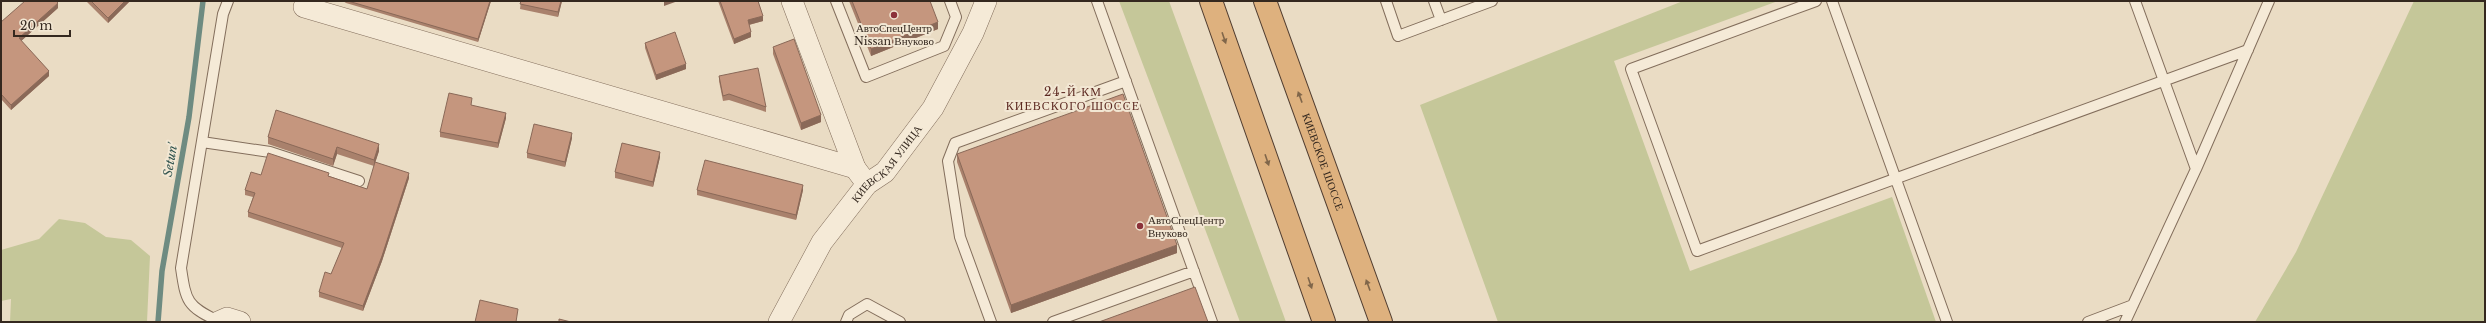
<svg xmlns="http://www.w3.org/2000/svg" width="2486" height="323" viewBox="0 0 2486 323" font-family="'Libre Baskerville',serif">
  <rect width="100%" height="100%" fill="#eadcc4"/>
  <path fill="#c5c799" d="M1119,1H1169L1286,322H1240Z
    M1683,1H1778L1614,61L1690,271L1892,197L1936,322H1498L1420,105Z
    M2414,1H2485V322H2255L2296,252Z
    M59,219L85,223L106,237L131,240L150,256L147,322H10L11,299L1,301V250L39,239Z"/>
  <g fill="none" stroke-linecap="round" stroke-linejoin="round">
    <path stroke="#6e8b81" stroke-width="5.5" d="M158,322L162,271L189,117L203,1"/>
    <defs>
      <path id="service" d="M836,1L866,77L944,46L956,17L950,1
        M1097,1L1212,322
        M1386,1L1398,36L1492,1
        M1434,1L1441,20
        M1816,1L1631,69L1697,251L2248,50
        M1832,1L1947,322
        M2135,1L2196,169
        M202,142L270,152L359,181
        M218,321C187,306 186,302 181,268L223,14L228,1
        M846,322L849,315L867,304L900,322
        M991,322L960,237L948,161L955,143L1126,81
        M1053,322L1194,271
        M2088,322L2133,305
        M2125,322L2196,169L2269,1"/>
      <g id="minor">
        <path d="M792,1L855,168"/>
        <path d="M304,7L855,168L867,184"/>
        <path d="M218,322L227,318L240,322"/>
        <path id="s1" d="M779,322L822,242L867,184L885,172L933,108L973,33L986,1"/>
      </g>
      <g id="trunk">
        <path d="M1211,1L1324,322"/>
        <path id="s2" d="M1265,1L1381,322"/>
      </g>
    </defs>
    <use href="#service" stroke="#836e5c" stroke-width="12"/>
    <use href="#minor" stroke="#836e5c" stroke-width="22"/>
    <use href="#trunk" stroke="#513d30" stroke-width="24"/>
    <use href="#service" stroke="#f5ead7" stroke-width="10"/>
    <use href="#minor" stroke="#f5ead7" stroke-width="21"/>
    <use href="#trunk" stroke="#deb17e" stroke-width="22"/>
  </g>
  <path fill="#a9816c" d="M86,1H130L108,23Z
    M343,1H491L478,42L346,3Z
    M521,1H562L558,17L520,9Z
    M718,1H758L763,21L749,25L751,37L734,44Z
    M849,1H930L938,29L871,56Z
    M58,8L21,41L49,76L11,110L1,99V21V22Z
    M645,43L686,69L656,80L645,48Z
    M773,47L821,122L801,130L773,54Z
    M719,76L766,107V112L729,100L723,101L719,81Z
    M471,106L506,118L498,148L440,137V132Z
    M268,137L379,151L374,166L337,154L333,166L268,144Z
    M572,138L565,167L527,158V153Z
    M957,154L1177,253L1011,313L957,162Z
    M660,157L653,187L615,178V172Z
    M261,175L329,176L367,189L409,178L382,261L363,311L319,297V292L331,274L342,248L248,217V212L253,197L245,195V190Z
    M697,190H803L796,220L697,195Z"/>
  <path fill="#8a6958" d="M125,1H130L108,23V18Z
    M490,1H491L478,42V39Z
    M561,1H562L558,17V12Z
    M664,1H678L664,6Z
    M58,3V8L19,43V38Z
    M763,16V21L748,25V20Z
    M938,22V29L871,56V49Z
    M751,32V37L734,44V39Z
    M686,64V69L656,80V75Z
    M49,71V76L11,110V105Z
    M506,113V118L498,148V143Z
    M821,115V122L801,130V123Z
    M572,133V138L565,167V162Z
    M379,144V151L374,166V160Z
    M337,147V154L333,166V159Z
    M660,152V157L653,187V182Z
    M409,173V178L382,261L363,311V306Z
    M803,185V190L796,220V215Z
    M1177,245V253L1011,313V305Z"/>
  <path fill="#c5967e" stroke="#8a6958" d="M25,1H56L58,3L19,38L49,71L11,105L1,94V21V22Z
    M91,1H125L108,18Z
    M348,1H490L478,39Z
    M521,1H561L558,12L520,4Z
    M720,1H758L763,16L748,20L751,32L734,39Z
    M852,1H930L938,22L871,49Z
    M675,32L686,64L656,75L645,43Z
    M794,39L821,115L801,123L773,47Z
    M758,68L766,107L729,94L723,96L719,76Z
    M449,93L472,98L471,105L506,113L498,143L440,132Z
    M1123,94L1177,245L1011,305L957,154Z
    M276,110L379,144L374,160L337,147L333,159L268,137Z
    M534,124L572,133L565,162L527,153Z
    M622,143L660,152L653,182L615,172Z
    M268,153L329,173L328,176L367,189L375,162L409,173L382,256L363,306L319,292L325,272L331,274L344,243L248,212L255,193L245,190L251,172L261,175Z
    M705,160L803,185L796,215L697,190Z
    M1195,287L1208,322H1099Z
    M480,300L518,309L516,322H475Z
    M559,319L571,322H559Z"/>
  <defs><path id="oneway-solid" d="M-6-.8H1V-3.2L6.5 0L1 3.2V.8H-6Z"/></defs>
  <g fill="#80664a">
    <use href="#oneway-solid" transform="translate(1224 38) rotate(71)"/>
    <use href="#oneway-solid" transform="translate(1300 97) rotate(-110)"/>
    <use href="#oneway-solid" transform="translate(1267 160) rotate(71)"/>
    <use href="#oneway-solid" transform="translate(1310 283) rotate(71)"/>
    <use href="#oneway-solid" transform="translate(1368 285) rotate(-110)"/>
  </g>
  <g fill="#8c323a" stroke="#f2e7d3" stroke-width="1.5">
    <circle cx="894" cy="15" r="4"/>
    <circle cx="1140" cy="226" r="4"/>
  </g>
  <g text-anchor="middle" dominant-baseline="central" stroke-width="4" stroke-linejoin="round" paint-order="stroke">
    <g font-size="11" fill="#34281f" stroke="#f2e7d3">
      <text x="894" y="28">АвтоСпецЦентр<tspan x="894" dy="13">Nissan Внуково</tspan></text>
      <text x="1148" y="220" text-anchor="start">АвтоСпецЦентр<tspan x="1148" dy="13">Внуково</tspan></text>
    </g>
    <g font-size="11" fill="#34281f" stroke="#f2e7d3">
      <text stroke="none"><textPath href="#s2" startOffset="171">КИЕВСКОЕ ШОССЕ</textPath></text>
      <text stroke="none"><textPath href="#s1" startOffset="193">КИЕВСКАЯ УЛИЦА</textPath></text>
    </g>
    <g font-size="12" letter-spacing="1" fill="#5d2a22" stroke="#f2e7d3">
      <text x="1073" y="91">24-Й КМ<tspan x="1073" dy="14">КИЕВСКОГО ШОССЕ</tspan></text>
    </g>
    <g font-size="12" font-style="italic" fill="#30534e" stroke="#f2e7d3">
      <text transform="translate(170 160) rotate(-80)">Setun'</text>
    </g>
  </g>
  <rect width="2486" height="323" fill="none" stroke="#34281f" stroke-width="4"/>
  <path d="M14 30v6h56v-6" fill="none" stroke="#34281f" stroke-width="2"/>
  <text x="20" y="30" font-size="12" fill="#34281f" stroke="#f2e7d3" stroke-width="3" paint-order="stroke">20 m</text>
</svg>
